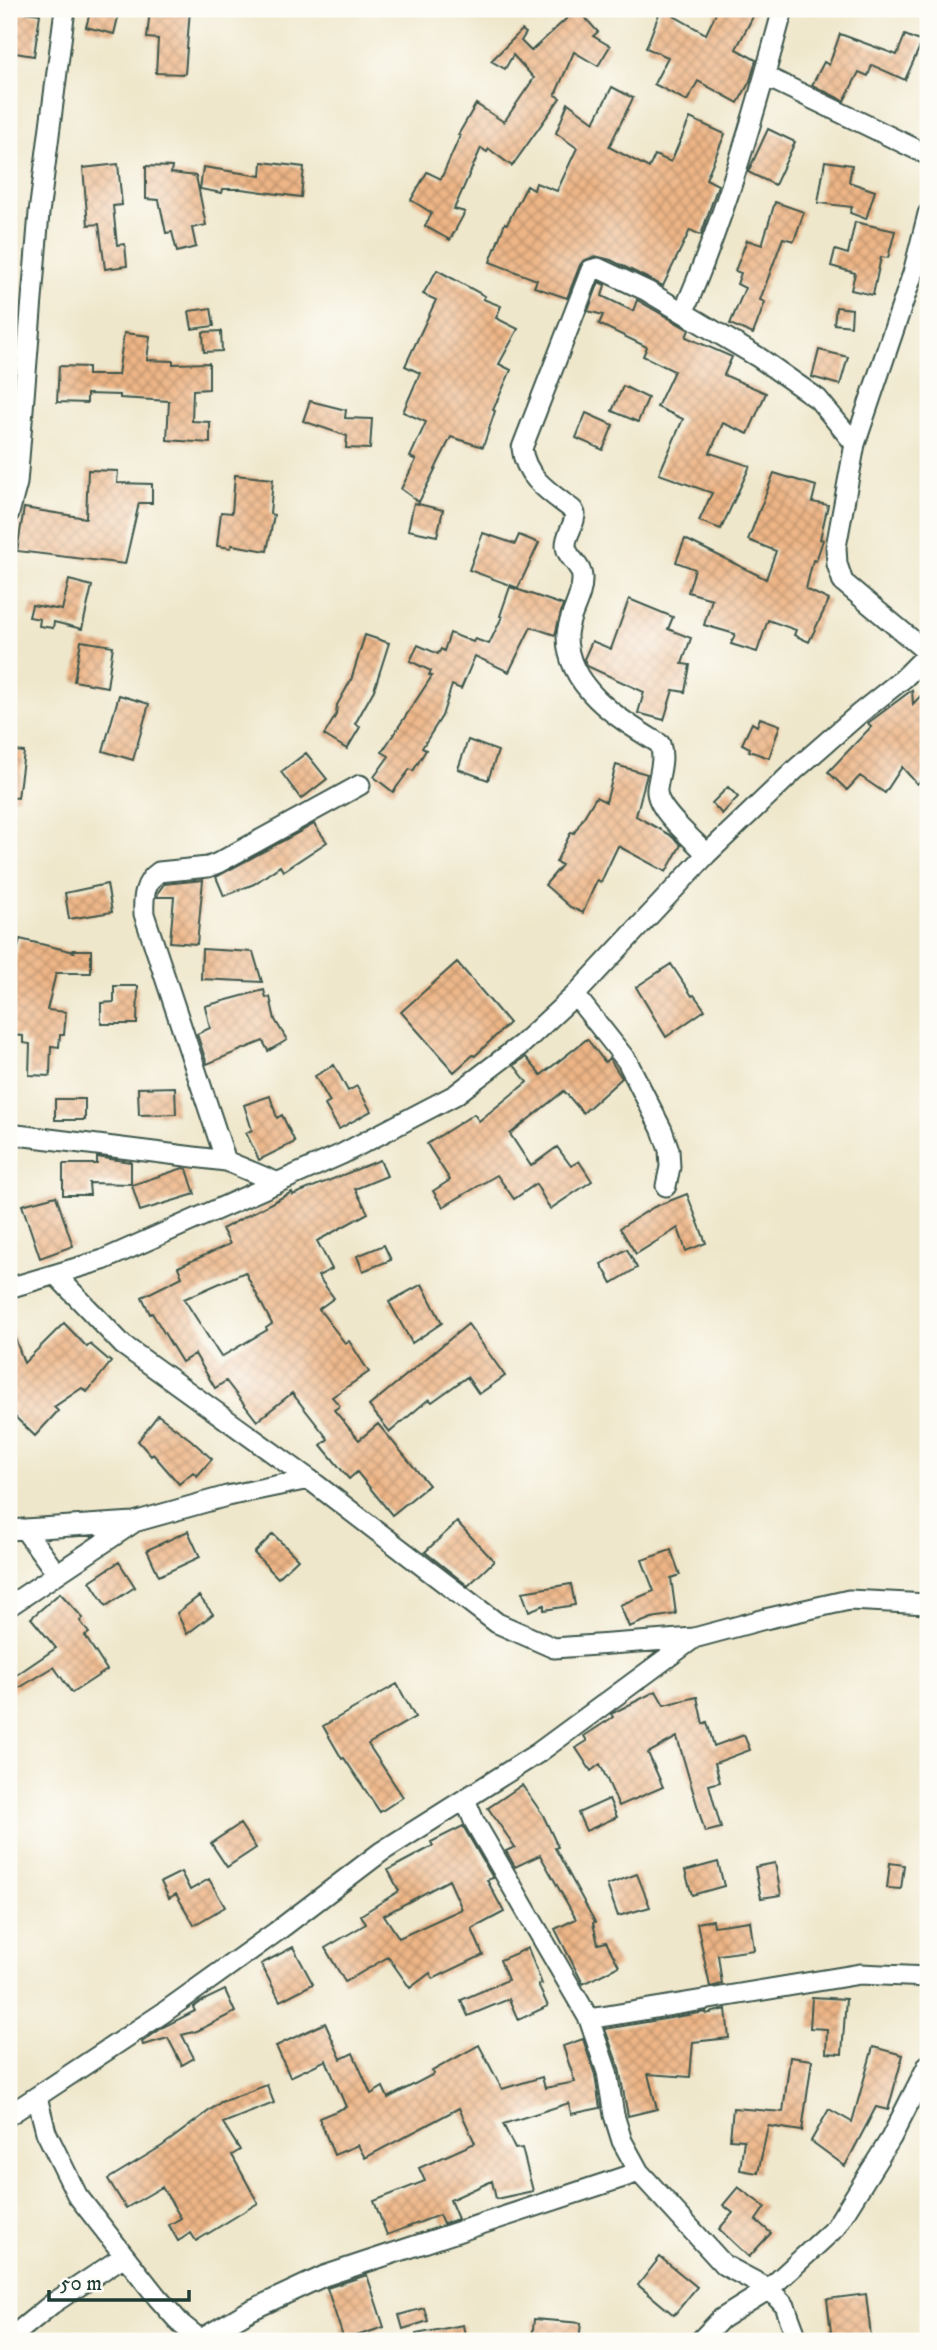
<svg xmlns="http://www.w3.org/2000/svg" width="937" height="2350" viewBox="0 0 937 2350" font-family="'IM FELL DW Pica',serif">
  <defs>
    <pattern id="building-cross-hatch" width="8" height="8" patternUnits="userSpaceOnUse" patternTransform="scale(1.75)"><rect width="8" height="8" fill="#eeb586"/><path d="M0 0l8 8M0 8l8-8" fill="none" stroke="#c0946e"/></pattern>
  </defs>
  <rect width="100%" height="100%" fill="#fdfcf7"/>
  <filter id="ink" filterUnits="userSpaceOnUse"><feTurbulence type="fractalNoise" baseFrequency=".0143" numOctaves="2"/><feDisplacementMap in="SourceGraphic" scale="14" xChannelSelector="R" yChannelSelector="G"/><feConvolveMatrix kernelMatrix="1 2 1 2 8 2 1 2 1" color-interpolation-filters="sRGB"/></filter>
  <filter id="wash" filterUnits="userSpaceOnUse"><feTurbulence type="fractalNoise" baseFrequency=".00686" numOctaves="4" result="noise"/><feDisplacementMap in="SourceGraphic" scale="28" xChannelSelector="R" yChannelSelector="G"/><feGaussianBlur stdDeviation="1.57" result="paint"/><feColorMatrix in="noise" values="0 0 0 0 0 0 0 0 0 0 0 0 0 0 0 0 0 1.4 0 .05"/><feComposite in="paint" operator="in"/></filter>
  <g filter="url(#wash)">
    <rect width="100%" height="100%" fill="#efe7cb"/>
    <g id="blocks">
      <path fill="url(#building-cross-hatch)" fill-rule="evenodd" d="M91,9H120L114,34L86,27Z
        M150,9H190L185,74L156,73L158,39L147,38Z
        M577,9L598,32L593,36L610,46L598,66L574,52L555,95L560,98L512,166L489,149L487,152L481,148L454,209L465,212L450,240L425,226L432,213L411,200L427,172L441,179L460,136L458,135L476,104L504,122L534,78L513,55L505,69L491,61L522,30L526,33L521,41L531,51Z
        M661,9H676L674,16L706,34L718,9H757L736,49L756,60L750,81L738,103L698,81L687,101L654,84L668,57L646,48Z
        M9,10L40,14L34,56L9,52Z
        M840,34L897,55L905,35L922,42L905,80L872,65L868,76L859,72L844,101L812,85L824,62L829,65Z
        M612,87L633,98L609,147L649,168L655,155L671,162L690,118L725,134L706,179L718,185L701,235L690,230L663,286L611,260L595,256L583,261L580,265L567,298L534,287L537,280L490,262L505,223L507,224L527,186L534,190L536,183L557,191L577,148L556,133L568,103L594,122Z
        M768,129L795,142L775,185L748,172Z
        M825,161L852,165L849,182L875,191L866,219L850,213L852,207L818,203Z
        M262,162L304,167L301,197L241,189H223L222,193L200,189L203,167L261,176Z
        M118,164L122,205L113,206L117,245L125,244L127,266L105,269L99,224L88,225L83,168Z
        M146,166L172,167L171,173L196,176L206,225L192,228L196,247L177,252L172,232L166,233L159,200L146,199Z
        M775,202L804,212L794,241L783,238L760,300L765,302L753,334L730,324L745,288L737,284L741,273L735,271L747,240L762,245Z
        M855,222L895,231L888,258L881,257L873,295L851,290L855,273L831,266L835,250L848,254Z
        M437,270L485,296L483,299L501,306L496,318L518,329L499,364L511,370L493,410L495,411L483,447L451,437L419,502L401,489L416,460L410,457L426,422L403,412L420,373L405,366L436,300L423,294Z
        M599,282L605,285L602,296L633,311L637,300L689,330L686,337L732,357L724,375L766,393L748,434L723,423L710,453L750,466L721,529L699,521L712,493L659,474L683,419L657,407L674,371L643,356L647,347L599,324L603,315L588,311Z
        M836,307L852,309L851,326L834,324Z
        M211,308L214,326L192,329L189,311Z
        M221,331L222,351L204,352L203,332Z
        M124,333L150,336L147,360L173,361V364L209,363V389L193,390L192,421L210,422V443L167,440L169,401L120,398V395L87,394V403L57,402L59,366L88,367V375H118Z
        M819,350L848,357L840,385L812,377Z
        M623,386L648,398L638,422L612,411Z
        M310,401L346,410L345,418L372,419L370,449L346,448L347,436L303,421Z
        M586,413L613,425L603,450L576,438Z
        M88,470L118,471L117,483L152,484V503H139L125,564L17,551L24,508L86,518Z
        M774,473L816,486L812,502L828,505L820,539L823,540L816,561L813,560L806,589L829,600L809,642L794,635L796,630L768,620L757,652L731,644L735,634L704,625L712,599L688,592L695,569L676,562L685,539L766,579L776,551L748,540Z
        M235,475L273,479L270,514L274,515L267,551L232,545L231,548L217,546L221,512L232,513Z
        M414,503L443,510L437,536L408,530Z
        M483,533L515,544L519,535L539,543L518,588L469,570Z
        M69,580L92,586L82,629L54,622L53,628L39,626L40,619L29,617L32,605L62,610Z
        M510,587L563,605L555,635L531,627L509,672L475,656L461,689L452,685L442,716L422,748L426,750L413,771L410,769L393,792L374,777L389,756L382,752L432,676L429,675L431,671L410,661L418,645L438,654L441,649L444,651L450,633L473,642L475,639L489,644L502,617L500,616Z
        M629,599L673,617L668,629L691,638L682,664L690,665L685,692L673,690L664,720L638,713L644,692L587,666L584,659L592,641L611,649Z
        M365,635L389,643L374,690L355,724L360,727L347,749L324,735L336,715L337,705L351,680Z
        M81,641L113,646L107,687L74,681Z
        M928,688V775L917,784L902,767L885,793L860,776L847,790L828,772L871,727L868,723L912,690L913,704Z
        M119,695L149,704L133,760L103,751Z
        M760,718L780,725L769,758L749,751L750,748L742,744L752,723L757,726Z
        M468,740L498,751L488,780L458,769Z
        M9,750L24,752L18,798L9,797Z
        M306,753L327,779L301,799L281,772Z
        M616,765L647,774L636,816L670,835L681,845L666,872L618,846L601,882L597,880L583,913L570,907L545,885L562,865L556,862L571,832L574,833L596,797L606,802Z
        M728,787L738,797L722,814L712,803Z
        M314,824L327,842L283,871L280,866L254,884L224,896L216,877Z
        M203,880L197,944L170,942L174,897H157L159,891L164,884Z
        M107,884L112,912L69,919L65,893Z
        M20,939L74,952L73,950H91V973H56L47,1010L66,1012L64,1035H60L59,1047L51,1046L50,1076L29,1075L30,1044L23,1043V1036L12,1035L14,999L9,998V985Z
        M202,949L253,952L262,982L201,979Z
        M457,962L509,1023L475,1056L473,1055L454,1072L401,1012Z
        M671,964L692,996L694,995L705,1010L666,1037L636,987Z
        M114,986H138L137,1024H101V1003L114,1002Z
        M264,990L266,998L270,997L275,1020L287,1040L268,1051L263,1041L207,1064L197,1034L210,1028L205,1006Z
        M587,1039L605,1062L609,1058L622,1078L583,1113L564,1091L510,1134L531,1166L557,1147L571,1166L579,1161L592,1181L550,1209L536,1184L514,1199L497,1175L443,1207L433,1191L450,1180L427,1144L474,1114L479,1121L527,1082L514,1065L526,1057L541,1075Z
        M334,1065L348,1091L357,1086L371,1111L339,1129L325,1105L330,1102L315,1076Z
        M175,1087L176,1114L139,1115L138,1088Z
        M270,1096L277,1118L282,1115L295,1142L259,1160L246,1133L252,1130L244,1105Z
        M55,1099H85V1120H55Z
        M97,1157L131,1162V1184L89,1183L90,1195H63V1164H97Z
        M380,1160L387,1176L355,1189L368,1213L317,1241L332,1269L318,1276L334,1298L319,1309L345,1343L349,1341L369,1372L332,1397L340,1406L334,1410L359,1440L378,1424L429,1485L392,1515L357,1472L349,1479L321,1445L328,1439L292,1393L257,1421L226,1381L215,1388L195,1354L182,1362L152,1313L150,1314L142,1297L182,1277L178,1267L230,1244L222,1229L292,1192L293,1195ZM245,1272L272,1324L266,1328L267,1330L221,1357L184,1299Z
        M183,1168L187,1169L195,1194L140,1211L132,1185Z
        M687,1194L706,1243L686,1251L678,1228L636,1254L620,1228L654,1207Z
        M56,1196L73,1246L40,1258L22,1205Z
        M384,1245L391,1260L363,1271L357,1256Z
        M627,1249L637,1268L612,1283L601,1264Z
        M422,1284L442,1323L412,1343L389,1302Z
        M64,1323L87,1347L90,1344L111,1362L87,1392L82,1388L54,1407L58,1411L35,1436L9,1411V1328L11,1327L24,1363Z
        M468,1324L505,1376L479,1394L467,1377L432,1402L429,1399L390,1432L369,1406Z
        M158,1415L191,1440L212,1459L197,1476L193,1472L179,1484L153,1454L151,1456L138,1441Z
        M457,1522L494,1561L468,1586L425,1552Z
        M188,1531L200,1557L159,1576L147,1550Z
        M273,1534L298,1559L278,1578L254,1553Z
        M671,1550L680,1575L671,1578L676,1614L652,1618L629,1627L620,1605L654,1591L642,1560Z
        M119,1562L135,1587L106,1606L90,1581Z
        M571,1584L575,1605L544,1610V1605L529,1611L522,1592Z
        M60,1593L83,1618L80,1621L89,1633L85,1636L107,1670L72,1693L54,1667L9,1694V1680L56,1648L31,1618Z
        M199,1596L213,1614L187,1634L177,1613Z
        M397,1684L415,1717L368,1744L403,1797L380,1812L344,1758L342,1759L323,1726Z
        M656,1691L664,1705L697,1697L703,1724L707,1722L714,1746L744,1735L750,1750L715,1763L720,1782L709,1785L721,1828L705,1832L677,1737L648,1753L663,1787L619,1806L600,1764L591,1771L576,1748L587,1741L584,1736L613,1717L611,1714Z
        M522,1785L543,1815L558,1847L555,1848L595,1922L593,1923L598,1944L606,1942L619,1966L583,1984L555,1929L576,1919L540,1855L515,1867L506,1851L515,1847L488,1808Z
        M609,1799L617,1817L586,1831L578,1813Z
        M240,1824L256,1848L227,1867L211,1843Z
        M463,1826L493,1878L487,1880L504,1912L472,1929L483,1955L433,1979L430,1973L410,1988L388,1957L345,1982L325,1948L366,1924L361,1915L399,1891L388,1870L433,1846L431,1842ZM449,1880L462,1909L399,1938L384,1915Z
        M718,1862L724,1886L692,1895L685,1871Z
        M775,1863L781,1895L761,1898L755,1867Z
        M890,1863L904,1865L901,1889L887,1888Z
        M181,1872L190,1890L209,1879L225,1907L194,1925L176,1894L169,1898L161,1882Z
        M637,1874L650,1907L618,1916L607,1885Z
        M713,1920L714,1926L750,1921L754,1950L718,1955L722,1984L710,1987L697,1923Z
        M293,1947L313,1984L280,2001L261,1964Z
        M528,1948L542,1984L538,1985L548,2006L518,2020L509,1999L468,2016L461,2000L508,1980L500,1960Z
        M225,1990L235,2012L197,2031L182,2035L194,2058L182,2065L168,2038L143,2045L142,2042L165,2026L195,2011L193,2007L200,2002Z
        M812,1997L846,1999L842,2054L826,2053L827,2029L810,2028Z
        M726,2009L729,2038L693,2042L690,2077L648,2074L657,2109L628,2116L619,2068L605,2029L706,2012V2014Z
        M325,2023L341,2059L353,2053L371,2094L383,2087L388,2098L434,2074L432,2071L479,2045L502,2089L542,2077L545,2088L575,2082L563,2046L583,2039L595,2075L600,2108L571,2114L569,2103L503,2124L515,2149L522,2148L533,2191L496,2199L492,2181L450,2200L458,2219L443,2224L439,2215L387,2235L374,2201L425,2181L419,2168L475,2143L459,2108L365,2158L358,2145L334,2155L319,2118L346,2107L326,2060L290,2077L276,2046Z
        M873,2047L903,2055L888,2110L876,2107L845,2166L811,2141L829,2109L852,2122Z
        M790,2057L812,2060L802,2131L768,2126L758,2173L740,2170L744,2140L730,2139L733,2108L783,2112Z
        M267,2085L274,2103L223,2123L240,2150L232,2155L258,2203L196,2241L191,2233L178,2241L169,2225L181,2218L162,2187L126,2208L108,2179L162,2146L221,2102Z
        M738,2187L765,2207L756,2220L771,2233L749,2257L719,2229L733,2213L723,2205Z
        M660,2257L697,2287L674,2315L638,2285Z
        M367,2275L384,2327L344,2340L327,2288Z
        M866,2294L871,2336L832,2340L827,2299Z
        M424,2308L428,2321L403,2329L399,2315Z
        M534,2319L581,2323L579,2341H532Z
        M463,2325L466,2341H417L416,2334Z"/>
    </g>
  </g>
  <g filter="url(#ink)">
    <use href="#blocks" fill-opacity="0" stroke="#3e564b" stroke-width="2"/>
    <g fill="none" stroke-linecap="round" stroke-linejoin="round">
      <defs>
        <path id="minor" d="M765,76L928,155
          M928,214L913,273L855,444L836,547L837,564L843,582L928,653
          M684,311C726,214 755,112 783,9
          M9,513L17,483L39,213L65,9
          M707,854C693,839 655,809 657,789C659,774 665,759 660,744C621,720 566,688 567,635C568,615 583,598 582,578C582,564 566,558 566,545C566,534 575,525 575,514L573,510C551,493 525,478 522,448L591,270L598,268L647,291L758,357L818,399L855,444
          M575,995L627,1061L662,1130L669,1150L670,1167L666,1186
          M9,1134L226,1161L276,1182
          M226,1161L144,914C143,898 144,882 159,872L208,867L218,863L360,785
          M57,1276L123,1345L309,1479L497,1623L554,1648L694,1638L765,1619L849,1600L928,1604
          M9,1288L103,1260L342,1154L455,1095L522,1044L575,995L707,854L796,769L860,713L904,678L928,654
          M24,1529L57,1574
          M9,1530L134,1522L227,1496L309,1479
          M9,1606L133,1523
          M465,1799L474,1821L589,2019L607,2072L614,2115L622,2141L639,2172L724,2265L769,2289L785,2306L798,2341
          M589,2019L860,1974L928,1977
          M37,2097L46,2132L77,2195L157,2297L181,2324L202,2341
          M9,2115L163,2013L276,1932L381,1852L538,1753L694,1638
          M9,2339L52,2304L124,2256
          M198,2341L249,2311L324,2276L639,2172
          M700,2341L721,2319L769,2289L835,2228L891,2138L928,2065"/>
      </defs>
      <use href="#minor" stroke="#3e564b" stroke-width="23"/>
      <use href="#minor" stroke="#fff" stroke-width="19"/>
    </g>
  </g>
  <rect width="937" height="2350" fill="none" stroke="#fdfcf7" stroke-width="35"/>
  <path d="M49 2290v10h140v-10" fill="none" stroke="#1f3d34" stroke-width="3.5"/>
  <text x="60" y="2290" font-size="21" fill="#1f3d34" stroke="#fdfcf7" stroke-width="5" paint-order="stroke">50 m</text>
</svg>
